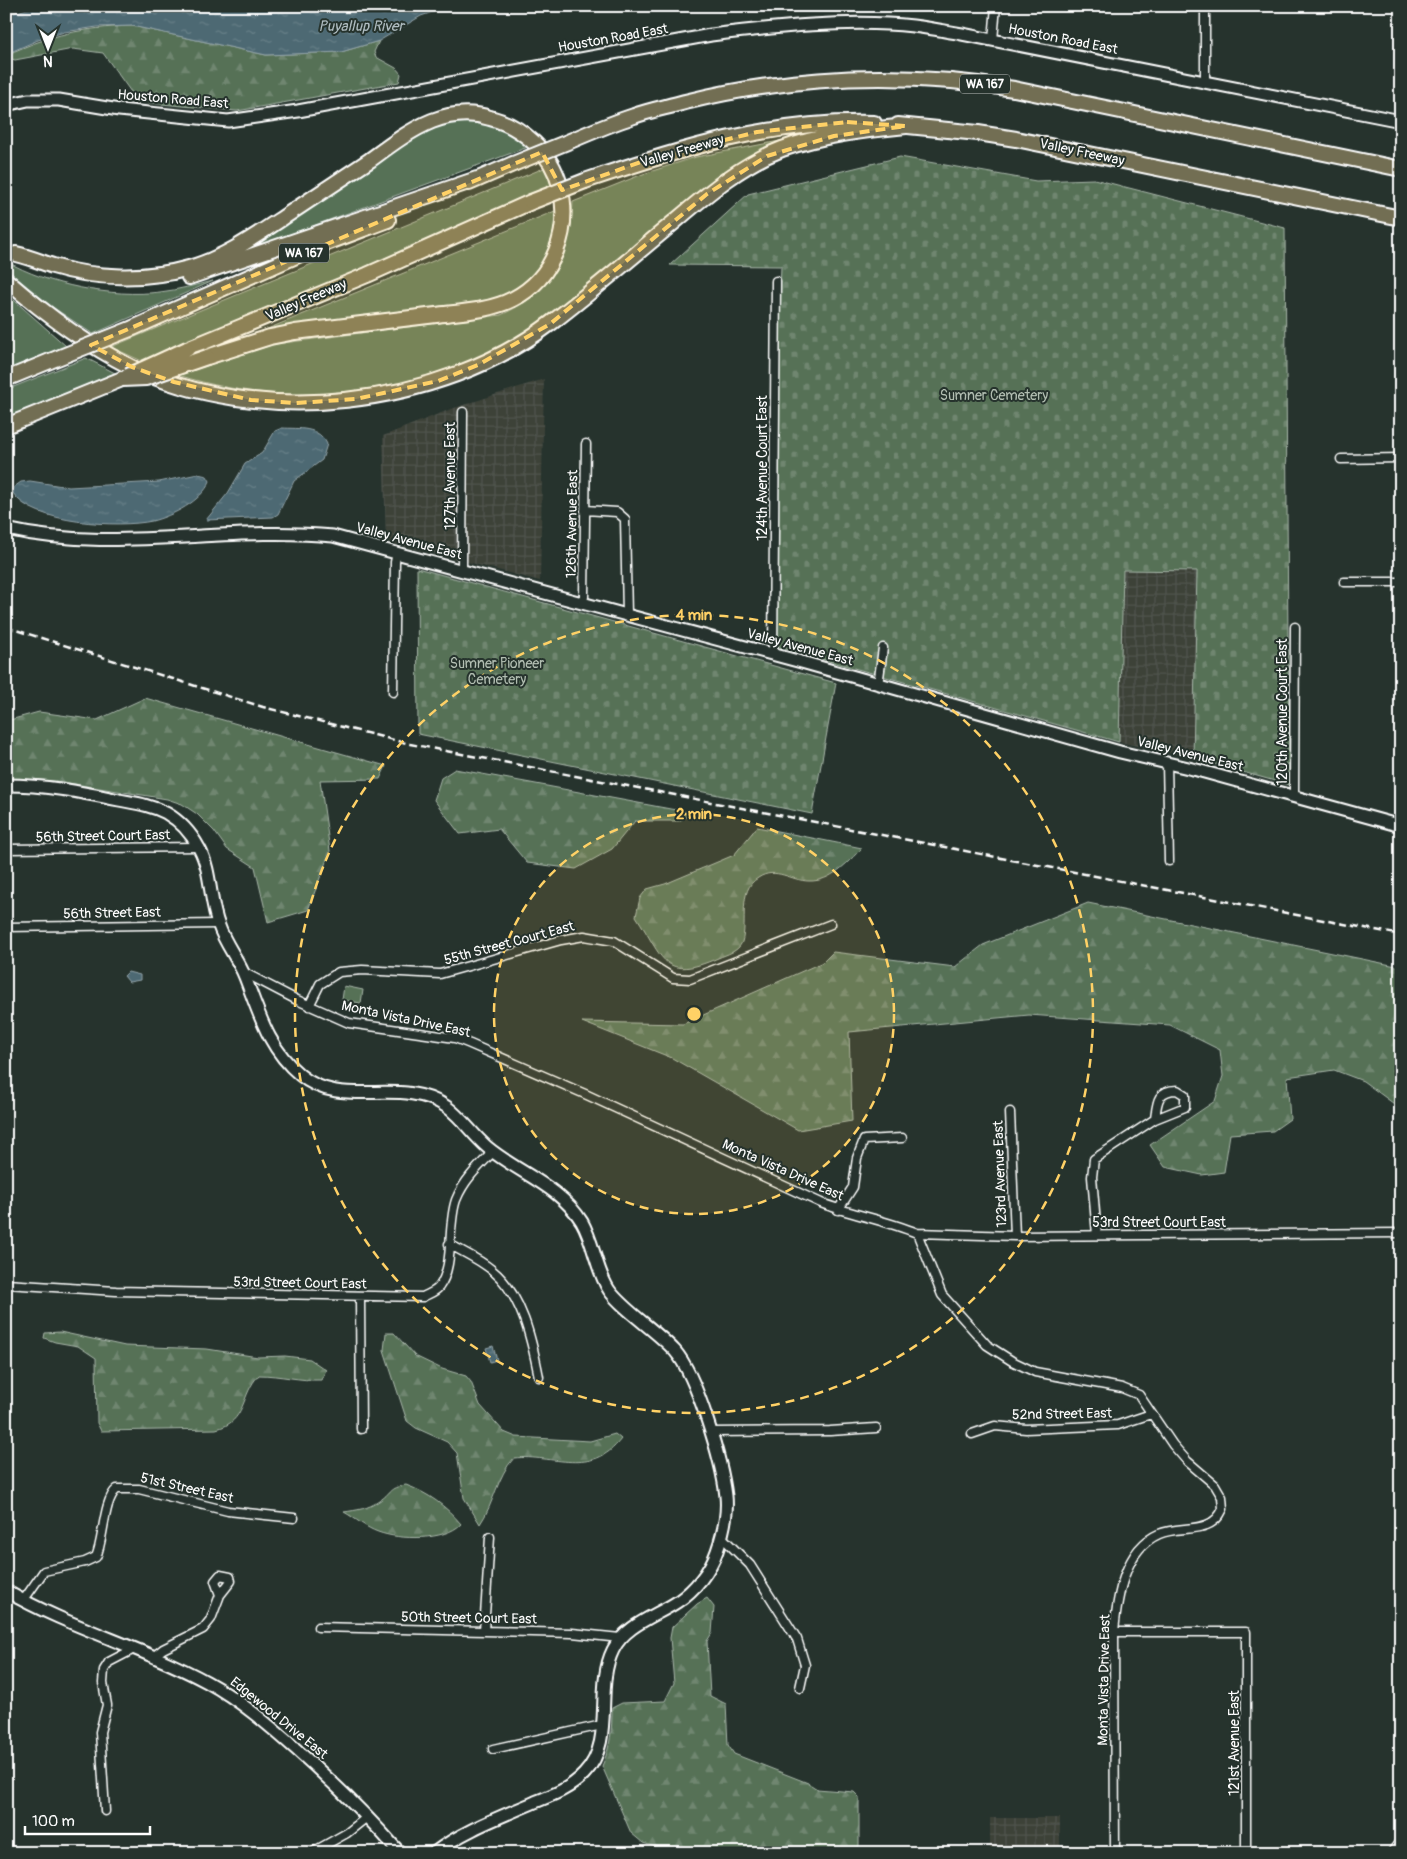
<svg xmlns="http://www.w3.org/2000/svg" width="1407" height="1859" viewBox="0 0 1407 1859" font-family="Pangolin,sans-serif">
  <defs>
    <pattern id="industrial-grid" width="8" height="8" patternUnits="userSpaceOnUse" patternTransform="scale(1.25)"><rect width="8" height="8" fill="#3c4239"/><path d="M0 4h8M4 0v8" fill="none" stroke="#50554d"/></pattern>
    <pattern id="forest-firs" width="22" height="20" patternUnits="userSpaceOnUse" patternTransform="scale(1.25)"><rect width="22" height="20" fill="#567157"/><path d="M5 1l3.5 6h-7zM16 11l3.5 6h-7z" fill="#6f8670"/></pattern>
    <pattern id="cemetery-stones" width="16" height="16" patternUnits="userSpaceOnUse" patternTransform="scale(1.25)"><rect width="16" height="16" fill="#567157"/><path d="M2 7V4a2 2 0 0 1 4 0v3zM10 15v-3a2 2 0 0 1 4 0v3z" fill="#6f8670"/></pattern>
    <pattern id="water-ripples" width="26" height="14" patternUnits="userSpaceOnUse" patternTransform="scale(1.25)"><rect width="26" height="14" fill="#4d6973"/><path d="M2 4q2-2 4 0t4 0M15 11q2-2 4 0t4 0" fill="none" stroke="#688088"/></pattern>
  </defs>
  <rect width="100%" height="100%" fill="#26332d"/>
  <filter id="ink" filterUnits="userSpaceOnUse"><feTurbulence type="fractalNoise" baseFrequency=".02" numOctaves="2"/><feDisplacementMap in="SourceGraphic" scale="10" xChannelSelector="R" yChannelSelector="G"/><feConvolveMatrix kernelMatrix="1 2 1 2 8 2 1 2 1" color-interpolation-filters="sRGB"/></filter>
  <g filter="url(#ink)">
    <path fill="url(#industrial-grid)" d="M544,379L540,581L386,541L383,436L451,409Z
      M1123,569L1198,571L1193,758L1119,742Z
      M990,1818H1060V1853H990Z"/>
    <path fill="#567157" stroke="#aab8ab" d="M463,120C489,122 509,130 528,147L239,253L311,208L424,131L444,123Z
      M790,139C762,155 730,169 704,188C654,225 609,270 560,309C452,393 307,416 178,375L275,344L501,315C554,291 570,259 573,202L643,174L696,157Z
      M544,168L553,189L142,361L111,347Z
      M555,211C558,250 535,281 500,297C475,309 441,307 414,310C362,316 311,322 260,332Z
      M6,261C47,285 112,298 160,292C178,290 195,285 213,281L93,334L51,306L6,269Z
      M6,293L66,346L6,371Z
      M86,358L115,373L6,418V390Z
      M344,986L363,990L361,1003L342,1000Z"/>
    <path fill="url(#forest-firs)" stroke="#aab8ab" d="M132,26L266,55L341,52L379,41L374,52L376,57L396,68L401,74L399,82L237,111L150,103L131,92L103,53L73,49L15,60L6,57V55C52,34 82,28 132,26Z
      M145,698L386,766L380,779L320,780L330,851L308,910L268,922L255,867L227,849L214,831L197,814L182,804L167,799L56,781L6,778V721L39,712L97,720Z
      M455,769L692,813L679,821H635L612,849L576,869L527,863L499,829L460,834L434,800L441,778Z
      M757,827L862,848C848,862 831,882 809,881C791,881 776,866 758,878C737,890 748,923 742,942C738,952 727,954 718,958C663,982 664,959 636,916L640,898L647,889L665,884L734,855Z
      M1088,903L1401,967V1109L1363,1081L1334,1070L1287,1077L1290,1119L1273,1131L1230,1134L1224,1172L1202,1175L1165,1167L1150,1145L1215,1101L1223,1076L1220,1050L1170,1025L1029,1015L849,1032L852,1121L798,1130L672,1058L582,1022L683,1024L823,962L833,952L955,967L983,945Z
      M60,1332L125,1346L207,1349L258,1357L285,1356L310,1359L326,1370L321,1380C300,1381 280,1375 259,1375C240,1395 247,1422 216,1429L101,1431L97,1423L96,1358L78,1346L55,1342L44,1338L45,1333Z
      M386,1333H394L415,1356L442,1369L466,1376L471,1382L480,1405L504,1432L516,1437L590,1441L615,1434L621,1439C592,1478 553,1454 514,1458C497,1476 494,1504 480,1524L464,1498L457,1453L447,1442L416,1428L407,1421L384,1350Z
      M406,1485C428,1493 446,1506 461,1524C445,1541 399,1540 378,1532C366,1528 355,1518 344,1512C357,1510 368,1509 379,1501C392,1493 387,1488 406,1485Z
      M707,1598L714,1607L712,1633L707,1641L710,1696L726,1704L728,1745L734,1754L808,1783L817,1789L854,1792L859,1797V1846L852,1853H674L643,1843L631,1833L602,1766C611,1746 612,1729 612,1708L622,1703L665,1701L674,1683L670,1638L672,1627L697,1604Z"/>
    <path fill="url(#cemetery-stones)" stroke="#aab8ab" d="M900,157L1036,181L1094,179L1285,228L1289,785L1193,758L1197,571L1123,570L1119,742L775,646V433L781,266L670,265L748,194Z
      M417,568L836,683L812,814L418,734Z"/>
    <path fill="url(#water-ripples)" stroke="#94a5ab" d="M38,6H450L421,16L379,41L341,52L266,55L132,26L97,27L64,32L38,40L6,54V15Z
      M282,428C300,429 318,426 327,444L322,460L294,481L278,514L273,517L206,520L228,493L245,464L262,453L275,431Z
      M198,474L207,476L210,481C202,501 172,516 152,521C120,528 32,524 13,493L14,487L21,482L30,481L69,487L159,482Z
      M128,972L140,975V980L129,982L124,976Z
      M493,1346L497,1360L490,1362L486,1348Z"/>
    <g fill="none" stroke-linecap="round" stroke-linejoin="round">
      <defs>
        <path id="street" d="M993,40L996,6
          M1205,82V6
          M1341,459L1401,458
          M585,510L617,512L625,519L627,615
          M462,571L463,412
          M1344,582H1401
          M579,603L584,597L586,444
          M773,655L776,281
          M878,685L883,648
          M393,692L395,562L397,553
          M1167,763L1169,861
          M1294,796L1295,627
          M6,849L199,847
          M6,927L218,924
          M243,972L297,1000L349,1023L455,1038L470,1044L585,1094L821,1203C853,1215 886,1220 917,1233L942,1295L987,1345L1012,1361L1035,1372L1122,1388L1139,1395L1173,1445L1187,1461L1215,1485L1222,1497L1223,1509C1211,1536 1181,1524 1159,1534C1124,1549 1117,1598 1114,1632L1115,1853
          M309,1006L320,984L339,972L362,970L440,974L561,940L584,936L614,941L673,978L690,979L831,924
          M1010,1112L1015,1236
          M838,1210L853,1187L857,1158L864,1140L902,1138
          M917,1233L1015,1236L1401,1233
          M1097,1235L1092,1177L1094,1159L1155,1119L1185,1107V1095L1177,1090C1157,1090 1157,1103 1155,1119
          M449,1244C463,1252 479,1259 492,1270C522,1294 532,1341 539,1377
          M6,1284L116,1291L423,1297C428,1294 435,1292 439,1287C455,1266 447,1225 456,1200C464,1180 479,1166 494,1151
          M360,1297L361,1429
          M710,1432L830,1431L876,1428
          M972,1434L995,1426L1026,1429L1118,1425L1151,1414
          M721,1536L750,1565L797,1639L805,1665L800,1688
          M23,1601L44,1571L85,1562L96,1557C104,1540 103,1500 117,1489H139L228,1511L294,1518
          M318,1627L572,1633L620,1638
          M484,1631L490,1537
          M1114,1632H1246V1853
          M153,1657L163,1649L203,1629L211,1619L220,1595L231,1581L230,1577L220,1575L215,1581L220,1595
          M493,1749L602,1725
          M105,1811L100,1732L107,1705L103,1683L104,1670L109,1662L134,1649
          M6,1847H7
          M311,1853L347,1833L367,1817
          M1391,1853L1401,1840"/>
        <path id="secondary" d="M6,105L28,100H59L119,110L228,121L298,111L711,35C775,27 849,19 913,26C929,28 945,31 962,34L1401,121
          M6,529C114,554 225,525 333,536L805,663L1120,752L1197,770L1401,826
          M6,785C45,785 81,792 119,800C135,803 151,805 166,813C180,821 191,833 199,848C212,871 209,901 219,926C225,944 238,959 245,977C259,1013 268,1048 300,1075C342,1111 402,1075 447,1107C462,1118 473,1135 487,1147C518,1173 560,1186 582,1222C594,1243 596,1270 609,1290C623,1310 657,1331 675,1351C697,1376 722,1462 726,1496C728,1514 723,1534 717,1551C710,1571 695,1590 677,1602C656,1616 625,1625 613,1650C594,1688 616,1741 584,1774C571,1788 553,1795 535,1802C501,1817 464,1830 434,1853
          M6,1591C70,1628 143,1647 207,1682C240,1700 270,1726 298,1751C334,1783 368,1816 400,1853"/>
        <path id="highway" d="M898,125L978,133L1016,139L1401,218
          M570,141C591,132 612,123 634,116C650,110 668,107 685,102C794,75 904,71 1014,89L1401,169
          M585,181C679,149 773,120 874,123
          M469,183L513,164
          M16,254C29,257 41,262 53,266C95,279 147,280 189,268C224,258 254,237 284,217C313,198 341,179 370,160C389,146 410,130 432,121C450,114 471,112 490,118C522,126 552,153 560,186C571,230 554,278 513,299C490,311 461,312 436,315C389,321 342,326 295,332L270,337L207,357
          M189,277L477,179
          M6,280C45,314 85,344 131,367C259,428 439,408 551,323C593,291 633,256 673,223C706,195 740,165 782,149C821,135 865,130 906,126
          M133,328L321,245L388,220
          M187,349L367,275L531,202
          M6,379L50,361
          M6,426L122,379"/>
      </defs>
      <use href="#street" stroke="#fff" stroke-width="11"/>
      <use href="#secondary" stroke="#fff" stroke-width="15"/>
      <use href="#highway" stroke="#fff" stroke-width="18"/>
      <use href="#street" stroke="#26332d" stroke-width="8"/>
      <use href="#secondary" stroke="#26332d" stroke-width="11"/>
      <use href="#highway" stroke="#726e52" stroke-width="14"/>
      <path stroke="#fff" stroke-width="2.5" stroke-dasharray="8 4" stroke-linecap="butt" d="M6,627L263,707L410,744L1401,935"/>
      <defs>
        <path id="highway-bridge" d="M513,164L570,141
          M531,202L585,181
          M50,361L133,328
          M128,376L187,349
          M122,379L146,378L207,357"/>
      </defs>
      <use href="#highway-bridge" stroke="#fff" stroke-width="18" stroke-linecap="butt"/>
      <use href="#highway-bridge" stroke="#726e52" stroke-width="14"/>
    </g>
  </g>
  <path fill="#ffd166" fill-opacity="0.2" stroke="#ffd166" stroke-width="4" stroke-dasharray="10 6" stroke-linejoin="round" d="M847,122L906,126L834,136L767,156L707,194L550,324L478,365L438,381L356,399L296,403L251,400L174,382L132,367L91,345L542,152L562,190L652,158L757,132Z"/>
  <circle cx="694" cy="1014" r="200" fill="#ffd166" fill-opacity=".12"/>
  <g fill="none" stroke="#ffd166" stroke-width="2.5" stroke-dasharray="9 6">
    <circle cx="694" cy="1014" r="200"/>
    <circle cx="694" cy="1014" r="399"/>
  </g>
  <g text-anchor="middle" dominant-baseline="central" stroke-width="4" stroke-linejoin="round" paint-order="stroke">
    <g fill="#26332d" stroke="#bec2c0" stroke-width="1">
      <rect x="960" y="74.5" width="50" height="19" rx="4"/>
      <rect x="279" y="243.5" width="50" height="19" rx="4"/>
    </g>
    <g font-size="12" font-weight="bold" fill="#fff">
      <text x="985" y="84">WA 167</text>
      <text x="304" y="253">WA 167</text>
    </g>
    <g font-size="14" fill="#fff" stroke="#26332d">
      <text transform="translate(613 38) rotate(-10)">Houston Road East</text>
      <text transform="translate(1063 39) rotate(11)">Houston Road East</text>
      <text transform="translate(173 99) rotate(5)">Houston Road East</text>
      <text transform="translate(682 151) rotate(-16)">Valley Freeway</text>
      <text transform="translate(1082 152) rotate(12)">Valley Freeway</text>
      <text transform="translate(306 300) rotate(-23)">Valley Freeway</text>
      <text transform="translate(762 468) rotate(-90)">124th Avenue Court East</text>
      <text transform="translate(450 476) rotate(-90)">127th Avenue East</text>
      <text transform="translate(572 524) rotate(-89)">126th Avenue East</text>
      <text transform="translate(409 541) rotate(15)">Valley Avenue East</text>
      <text transform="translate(800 647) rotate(15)">Valley Avenue East</text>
      <text transform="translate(1282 712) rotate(-90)">120th Avenue Court East</text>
      <text transform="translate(1190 754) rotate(14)">Valley Avenue East</text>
      <text transform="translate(103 836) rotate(-1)">56th Street Court East</text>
      <text transform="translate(112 913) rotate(-1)">56th Street East</text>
      <text transform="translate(509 943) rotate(-15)">55th Street Court East</text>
      <text transform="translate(406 1019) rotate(12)">Monta Vista Drive East</text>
      <text transform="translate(783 1170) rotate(24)">Monta Vista Drive East</text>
      <text transform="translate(1000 1174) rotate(-92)">123rd Avenue East</text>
      <text x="1159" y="1222">53rd Street Court East</text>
      <text transform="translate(300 1283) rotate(1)">53rd Street Court East</text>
      <text transform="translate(1062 1414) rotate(-1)">52nd Street East</text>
      <text transform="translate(187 1488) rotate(13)">51st Street East</text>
      <text transform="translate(469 1618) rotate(1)">50th Street Court East</text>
      <text transform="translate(1104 1680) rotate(-89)">Monta Vista Drive East</text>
      <text transform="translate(279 1718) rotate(39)">Edgewood Drive East</text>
      <text transform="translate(1234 1743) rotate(-90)">121st Avenue East</text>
    </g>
    <g font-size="14" fill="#b3bfb3" stroke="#26332d">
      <text x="994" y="395">Sumner Cemetery</text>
      <text x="497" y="663">Sumner Pioneer<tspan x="497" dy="16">Cemetery</tspan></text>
    </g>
    <g font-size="15" font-style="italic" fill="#afbcc0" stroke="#26332d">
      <text x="361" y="26">Puyallup River</text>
    </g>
  </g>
  <circle cx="694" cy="1014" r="8" fill="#ffd166" stroke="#26332d" stroke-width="2.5"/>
  <g font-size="15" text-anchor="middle" font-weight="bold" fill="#ffd166" stroke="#26332d" stroke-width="4" stroke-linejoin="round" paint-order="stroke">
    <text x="694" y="620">4 min</text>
    <text x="694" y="819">2 min</text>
  </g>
  <rect width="1407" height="1859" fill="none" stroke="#26332d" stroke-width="25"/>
  <rect x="12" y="12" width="1382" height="1834" fill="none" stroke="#fff" stroke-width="2" filter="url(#ink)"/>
  <g transform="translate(48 48) rotate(180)" stroke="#26332d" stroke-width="4" paint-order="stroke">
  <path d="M0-4L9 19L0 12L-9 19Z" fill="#ffffff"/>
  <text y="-8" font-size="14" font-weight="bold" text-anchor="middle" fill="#ffffff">N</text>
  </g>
  <path d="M25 1826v8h125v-8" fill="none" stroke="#ffffff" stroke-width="2.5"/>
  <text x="32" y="1826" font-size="15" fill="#ffffff" stroke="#26332d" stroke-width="4" paint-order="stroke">100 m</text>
</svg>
